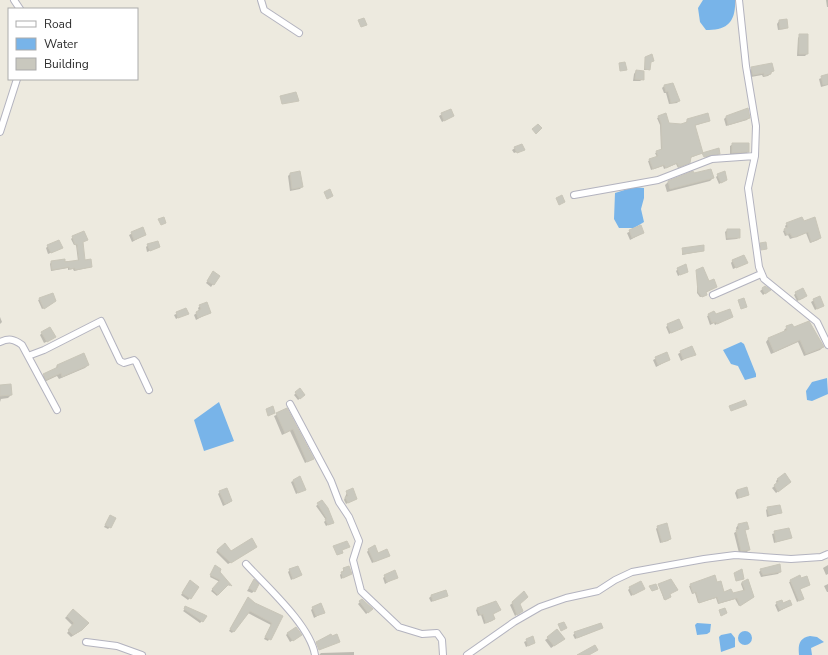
<svg xmlns="http://www.w3.org/2000/svg" width="828" height="655" viewBox="0 0 828 655" font-family="'Nunito Sans',sans-serif">
  <rect width="100%" height="100%" fill="#edeadf"/>
  <path fill="#78b4e9" d="M703,0H735C736,21 728,31 706,30L700,22L698,8Z
    M634,187L644,188V198L641,209L644,222L634,228H619L614,219L615,193Z
    M741,342L744,344L756,374V377L745,380L738,366L731,364L723,350Z
    M827,378L828,394L812,401L807,400L806,391L812,382Z
    M219,402L234,441L204,451L194,420Z
    M697,623L711,624L710,632L707,634L697,635L695,625Z
    M738 638a7 7 0 1 1 14 0a7 7 0 1 1-14 0Z
    M731,633L735,638V647L721,652L719,637L721,635Z
    M810,636L817,637L824,642L811,648L812,655H799C798,645 799,638 810,636Z"/>
  <path fill="#0003" d="M826,0H828V7H827Z
    M779,21L787,27L785,29L778,30L777,24Z
    M800,35H807V54L805,56H797L798,38Z
    M645,58L650,62L649,70H644Z
    M752,68L773,71L768,76L763,77L762,75L751,77L750,70Z
    M636,71L643,79L640,81H633L634,74Z
    M828,75V85L821,87L819,79Z
    M664,86L679,101L677,103L669,104L666,93H664L662,88Z
    M748,109L749,117L747,120L726,126L724,119L726,117Z
    M442,114L453,116L442,122L439,116Z
    M659,117L668,124L681,125L686,123L687,120L709,121L694,126L702,153L690,158L687,164L678,168L676,164L664,169L663,166L651,170L648,161L657,157L655,153L661,150L660,125L657,118Z
    M733,144L748,151L746,154L730,155V146Z
    M515,148L522,150L514,153L512,150Z
    M693,172L694,174L713,178L710,181L667,192L665,185L668,182Z
    M290,174L302,187L300,189L290,191L288,176Z
    M718,175L726,180L719,184L716,177Z
    M804,222L820,238L818,240L810,243L806,233L793,238L790,239L788,235L785,236L783,231L786,229L785,226L787,224Z
    M640,226L643,233L630,240L627,233Z
    M142,228L145,235L132,242L129,235Z
    M727,230L739,237L737,239L726,240L725,232Z
    M73,237L82,242L84,261L91,267L74,271L73,269L68,270V268L51,271L50,264L51,262L78,261L76,245H74L71,239Z
    M148,245L159,247L147,252L146,247Z
    M48,246L62,248L48,254L46,248Z
    M683,249L703,251L682,255Z
    M733,260L747,263L733,269L731,263Z
    M678,269L687,271L678,276L676,271Z
    M697,271L708,283L716,287L705,293L704,296L700,297L697,293Z
    M212,275L219,276L211,287L206,283Z
    M765,287L767,292L763,295L760,291Z
    M796,293L804,298L797,301L794,295Z
    M40,299L53,303L42,309L38,300Z
    M814,300L821,307L815,310L811,302Z
    M200,306L210,312L196,320L194,315L199,311L198,308Z
    M186,309L187,313L176,319L174,315Z
    M709,315L715,316H732L715,325L714,323L710,325L707,316Z
    M0,317L2,322L0,324Z
    M808,322L823,347L820,350L804,356L798,342L771,354L766,342L768,339L785,332L784,330L787,327L794,329Z
    M668,325L682,327L669,334L666,327Z
    M42,333L52,339L44,343L40,335Z
    M681,352L694,354L681,361L678,354Z
    M666,353L669,360L656,367L653,360Z
    M57,365H88L85,368L59,379L57,376L42,383L40,378L55,370Z
    M0,386L11,395L8,398L1,399L0,402Z
    M296,393L302,397L298,400L294,395Z
    M287,410L313,459L305,463L290,431L282,435L274,416Z
    M299,478L304,490L296,494L291,482Z
    M778,479L788,484L776,493L772,488L777,484L776,481Z
    M737,490L748,495L737,499L735,493Z
    M220,492L231,501L229,503L223,506L218,494Z
    M347,492L356,499L346,504L344,500Z
    M322,501L332,523L326,526L324,522L326,520L316,506Z
    M768,508L781,513L767,517L766,510Z
    M110,516V527L108,529L104,527Z
    M738,525L748,528L744,531L749,550L747,552L739,553L734,533L737,531L736,528Z
    M658,526L670,539L668,541L660,543L656,529Z
    M788,529L791,538L774,543L772,534Z
    M225,545L231,552L254,549L228,564L216,552Z
    M369,549L378,554L389,556L372,563L367,552Z
    M828,565V574L826,575L823,568Z
    M214,568L231,586L227,585L217,596L211,591L220,582L210,577Z
    M344,569L351,574L341,579L340,575Z
    M290,570L301,575L291,580L288,572Z
    M761,570L780,572L778,574L761,577L759,572Z
    M385,576L397,577L385,584L383,578Z
    M254,580V591L252,593L247,591Z
    M791,581L809,585L799,589L803,599L797,602L789,582Z
    M742,582L752,598L739,606L735,599L718,604L716,598L698,603L695,593L692,594L689,586L691,585L732,594L744,592L741,584Z
    M188,584L190,598L188,600L181,595Z
    M828,584V592H827L824,586Z
    M659,585L669,594V598L664,600Z
    M630,588L644,589L631,596L628,590Z
    M524,593L519,604L522,611L515,616L510,605Z
    M432,595L446,596L431,602L429,598Z
    M247,600L281,617L268,641L264,639L271,625L248,613L232,633L229,631Z
    M362,600L370,611L366,614L358,604Z
    M777,603L783,604L791,605L778,612L775,605Z
    M186,608L202,621L200,623L183,611Z
    M313,608L324,612L314,618L311,610Z
    M478,608L500,610L492,614L494,619L492,621L484,624L481,615L478,616L476,610Z
    M73,610L88,623L79,632L71,637L67,633L73,626L65,618Z
    M602,628L575,639L573,635L575,633Z
    M288,633L298,637L290,642L286,635Z
    M532,638L534,643L526,647L524,642Z
    M548,638L561,641L551,648L545,640Z
    M354,652V655H319L321,653Z"/>
  <path fill="#c9c8be" stroke="#c9c6b9" d="M364,18L367,25L361,27L358,20Z
    M787,19L788,28L780,29L779,20Z
    M799,34H808V54H799Z
    M652,54L654,61L651,62L650,70L645,69V57Z
    M625,62L627,70L620,71L619,63Z
    M772,63L774,71L771,72V74L764,76V73L753,75L751,67Z
    M636,70L644,71V80L635,79Z
    M828,74V84L823,85L821,76Z
    M673,83L680,101L671,103L668,91L666,92L664,85Z
    M296,92L299,101L282,104L280,96Z
    M748,108L750,118L728,125L726,116Z
    M451,109L454,116L444,121L441,113Z
    M666,113L669,123L681,124L687,122V119L708,113L710,121L695,125L703,153L691,157L690,163L679,167L677,163L666,168L664,165L653,169L649,159L658,156L656,151L662,149L661,123L658,116Z
    M538,124L542,128L536,134L532,129Z
    M732,143H749V152L732,153Z
    M522,144L525,150L517,153L514,147Z
    M719,148L720,154L704,157L702,153Z
    M711,169L714,178L670,189L668,181L693,171L694,173Z
    M300,171L303,187L292,189L290,173Z
    M725,171L727,180L721,183L717,174Z
    M330,189L333,196L327,199L324,192Z
    M562,195L565,202L559,205L556,198Z
    M164,217L166,223L161,225L158,219Z
    M802,217L804,221L815,217L821,238L811,242L808,232L796,237H792L790,233L787,235L784,229L788,227L786,223Z
    M641,225L644,233L632,238L629,230Z
    M143,227L146,235L134,240L131,232Z
    M727,229H740V238H727Z
    M84,231L88,240L83,242L85,260L91,259L92,267L75,270V268L70,269L69,267L52,270L51,261L65,259V262L79,260L77,244L75,245L72,236Z
    M59,240L63,248L51,253L47,245Z
    M158,241L160,247L150,251L147,244Z
    M766,242L767,249L761,250L760,243Z
    M704,245V251L683,254L682,248Z
    M744,255L748,263L736,268L732,260Z
    M686,264L688,272L680,275L677,268Z
    M703,267L709,281L714,279L717,287L706,292L707,295L702,297L698,292L696,270Z
    M213,271L220,276L214,285L207,281Z
    M765,286L771,290L765,294L762,288Z
    M803,288L807,296L799,300L795,292Z
    M53,293L56,301L44,309L39,298Z
    M820,296L824,306L817,309L813,299Z
    M744,298L747,307L741,309L738,300Z
    M207,302L211,313L198,318L196,312L201,309L199,305Z
    M186,308L189,314L178,318L176,312Z
    M730,309L733,317L717,324L716,322L712,323L708,314L714,311L716,314Z
    M679,319L683,328L671,333L667,324Z
    M809,321L824,347L806,354L800,340L774,352L768,338L787,330L786,326L792,324L794,327Z
    M50,327L56,337L47,342L41,332Z
    M692,346L696,355L683,359L680,351Z
    M667,352L670,360L658,365L655,357Z
    M84,353L89,365L62,377L61,373L46,380L43,374L58,367L57,365Z
    M11,384L12,395L0,396V385Z
    M300,388L305,395L300,399L295,392Z
    M745,400L747,405L731,411L729,406Z
    M273,406L275,413L268,416L266,409Z
    M287,408L314,459L307,462L293,429L285,433L276,413Z
    M785,473L791,482L778,492L774,485L779,481L777,479Z
    M300,476L306,490L298,493L293,480Z
    M747,487L749,495L739,498L737,490Z
    M227,488L232,501L225,504L219,491Z
    M353,488L357,499L348,503L345,497L348,496L346,491Z
    M322,500L328,508L334,523L328,525L325,519H327L317,503Z
    M780,505L782,513L769,515L767,507Z
    M110,515L116,518L111,528L105,525Z
    M747,522L749,529L745,530L750,550L741,551L736,530L739,529L738,524Z
    M667,523L671,539L662,542L657,526Z
    M789,528L792,538L776,542L774,531Z
    M252,538L257,547L231,563L217,550L225,543L231,551Z
    M347,541L350,547L342,550L343,553L337,555L333,546Z
    M375,545L378,553L387,549L390,556L374,562L368,549Z
    M780,564L781,572L763,575L760,569Z
    M215,565L221,569L220,572L232,586L229,584L218,595L212,589L220,580L210,575Z
    M298,566L302,575L293,579L289,569Z
    M349,566L352,574L343,578L341,572L344,571L343,568Z
    M742,569L744,579L736,581L734,573Z
    M395,570L398,578L387,582L384,575Z
    M715,575L717,582L721,581L724,592L731,589L733,593L745,590L742,582L748,579L754,597L740,606L737,598L719,603L717,597L699,603L696,592L693,593L690,584Z
    M800,575L801,578L807,576L810,585L800,589L804,599L799,601L790,580Z
    M254,579L259,584L255,592L249,588Z
    M671,579L678,590L670,594L671,597L665,600L658,584Z
    M190,580L199,587L191,599L182,593Z
    M641,581L645,589L633,595L629,587Z
    M656,584L658,589L652,591L649,586Z
    M446,590L448,596L433,601L431,595Z
    M524,591L528,597L520,604L523,611L517,615L512,602Z
    M248,597L255,603L283,616L271,640L265,637L272,623L250,611L234,632L230,629Z
    M362,599L373,609L368,613L359,601Z
    M782,600L783,603L790,600L792,605L780,610L776,602Z
    M496,601L501,610L493,614L495,619L486,623L483,614L480,615L477,608Z
    M321,603L325,613L316,616L312,607Z
    M185,606L203,614L207,616L203,622L184,609Z
    M725,608L727,613L721,616L719,610Z
    M73,609L89,623L82,630L73,635L68,630L74,623L67,616Z
    M564,622L567,628L561,631L558,624Z
    M601,623L603,628L577,638L574,632Z
    M296,627L302,635L293,641L287,633Z
    M557,629L565,639L554,646L547,637Z
    M331,634L332,636L337,634L340,642L319,650L316,642Z
    M533,636L535,643L528,646L526,639Z
    M595,645L598,650L589,655H577Z"/>
  <g fill="none" stroke-linecap="round" stroke-linejoin="round">
    <defs>
      <path id="street" d="M14,0L20,9
        M261,0L264,10L299,33
        M739,0L746,66L756,126L755,156L748,188L759,267L764,279L817,322L828,345
        M0,132L17,79
        M574,195L658,180L712,159L755,156
        M713,295L761,274
        M0,342C9,338 14,339 22,345L57,410
        M28,356L44,350L101,321L120,361L124,363L134,360L136,362L149,390
        M290,404L331,481L339,502L349,517L359,541L353,560L361,591L399,627L422,634L437,633L442,640L443,655
        M246,564C267,587 310,625 315,655
        M86,642L117,646L142,655
        M467,655L514,622L540,607L566,598L598,591L615,580L632,572L704,559L735,555L791,559L821,557L828,554"/>
    </defs>
    <use href="#street" stroke="#b3b3bf" stroke-width="8"/>
    <use href="#street" stroke="#fff" stroke-width="6"/>
  </g>
  <rect x="8" y="8" width="130" height="72" fill="#ffffff" stroke="#ababab"/>
  <rect x="16" y="21" width="20" height="6" fill="#ffffff" stroke="#ababab"/>
  <text x="44" y="28" font-size="12" fill="#2c2c2c">Road</text>
  <rect x="16" y="38" width="20" height="12" fill="#78b4e9" stroke="#ababab"/>
  <text x="44" y="48" font-size="12" fill="#2c2c2c">Water</text>
  <rect x="16" y="58" width="20" height="12" fill="#c9c8be" stroke="#ababab"/>
  <text x="44" y="68" font-size="12" fill="#2c2c2c">Building</text>
</svg>
